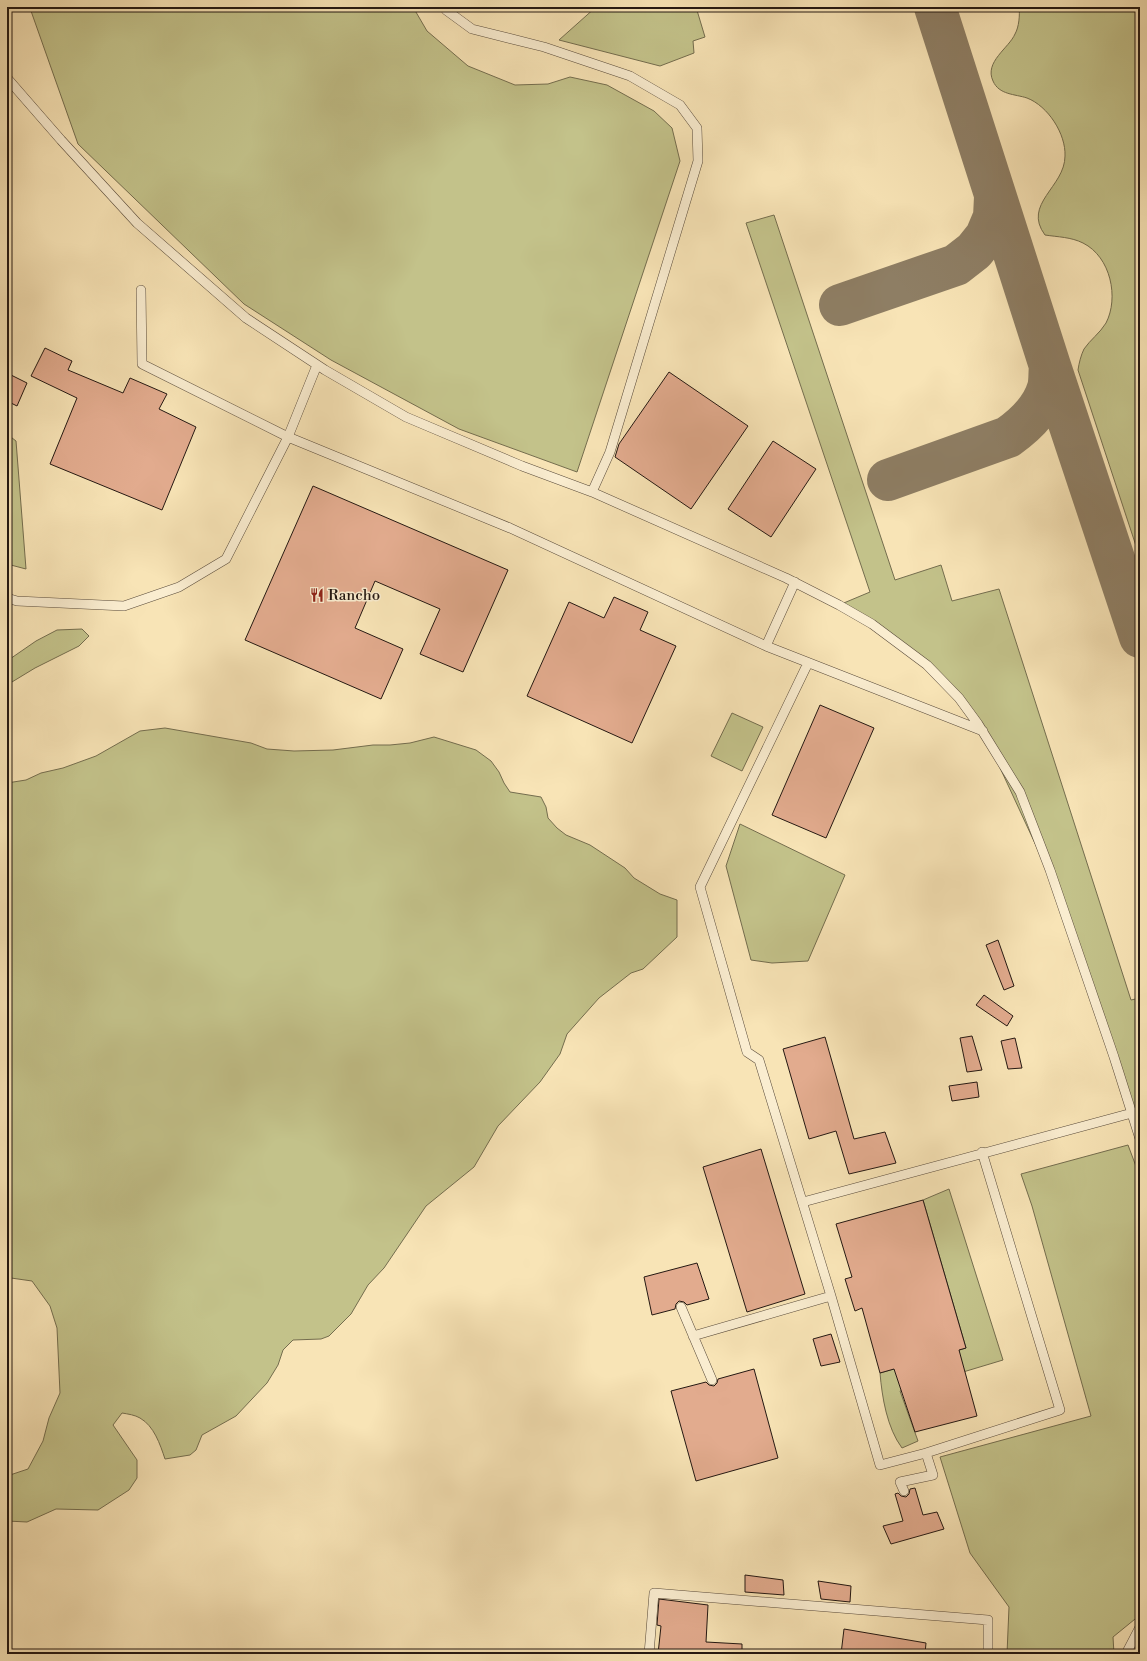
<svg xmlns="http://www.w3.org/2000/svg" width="1147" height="1661" viewBox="0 0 1147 1661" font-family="'Libre Bodoni',serif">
  <rect width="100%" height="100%" fill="#f8e4b6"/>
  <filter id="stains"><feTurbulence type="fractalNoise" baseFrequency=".005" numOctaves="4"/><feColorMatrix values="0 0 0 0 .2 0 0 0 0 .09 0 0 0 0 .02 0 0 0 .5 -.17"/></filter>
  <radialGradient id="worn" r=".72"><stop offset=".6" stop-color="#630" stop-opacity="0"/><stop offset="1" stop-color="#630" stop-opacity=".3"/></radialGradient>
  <path fill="#c3c28a" stroke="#746d4e" d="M27,7H413L427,31L468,66L515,85L548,84L570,77L607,85L654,111L672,128L680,161L577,472L459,429L331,360L244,304L78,144L31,11Z
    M596,7H696L705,37L693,41L694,53L660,66L559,40Z
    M1019,7H1140V558L1078,370C1079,363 1081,355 1084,349C1090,340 1100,333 1106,323C1119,298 1111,257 1083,243C1071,237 1058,237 1045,235C1022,204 1065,187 1065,156C1066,134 1048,106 1027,98C1015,94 999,95 993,81C984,62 1009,48 1015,34C1019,27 1020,15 1019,7Z
    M774,215L895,580L941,565L952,601L999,589L1131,1000L1140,998V1127L1057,891L983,731L927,665L839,605L870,592L746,223Z
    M7,434L16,441L26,569L7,564Z
    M82,629L89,636L79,646L35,668L7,685V661L36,641L57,630Z
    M732,713L763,727L742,771L711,756Z
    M165,728L251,743L267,749L294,751L333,750L373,745H390L410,743L434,737L476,750L491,761L499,772L504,783L510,792L541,797L546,807L548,818L557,828L566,835L590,845L625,868L634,878L660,894L677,900V937L643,969L631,973L599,998L567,1034L560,1054L540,1082L498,1126L474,1167L426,1206L384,1268L368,1285L351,1314L329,1336L321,1339L293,1340L283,1350L278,1365L267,1383L236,1416L202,1435L196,1450L190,1455L165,1459C160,1444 154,1426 140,1418C135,1415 128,1414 122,1413L113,1425L137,1460V1478L129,1490L98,1510L56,1509L27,1522L7,1521V1476L28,1469L43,1441L49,1418L60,1393L57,1328L50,1306L32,1281L11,1278L7,1281V783L26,780L41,773L63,768L96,756L140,731Z
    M740,824L845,875L808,961L772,963L751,960L726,866Z
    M1128,1145L1140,1177V1615L1113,1637L1114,1654H1007L1009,1607L970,1553L940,1457L1091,1416L1032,1206L1021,1174Z
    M949,1189L1003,1360L900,1391L918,1441L902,1448C887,1428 882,1397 880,1373L966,1348L923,1200Z"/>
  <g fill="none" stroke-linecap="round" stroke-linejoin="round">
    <path stroke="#8e7e64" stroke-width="42" d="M935,7L1050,366L1140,637
      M840,305L956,265L974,251L986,236L994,217L995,197
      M888,480L1008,437C1025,425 1042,409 1048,388C1050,381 1049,373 1050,366"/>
  </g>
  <path fill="#e2ab8e" stroke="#241812" d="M45,348L72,361L68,370L123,393L130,378L167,394L159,409L196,427L162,510L50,464L77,398L31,376Z
    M669,372L748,426L691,509L615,457L619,444Z
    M7,373L27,383L17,406L7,401Z
    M773,441L816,469L771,537L728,509Z
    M313,486L508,570L463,672L420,654L440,609L375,581L355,628L403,649L381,699L245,640Z
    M614,597L648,612L640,630L676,646L632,743L527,696L569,602L604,618Z
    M820,705L874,728L826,838L772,815Z
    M998,940L1014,986L1004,990L986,945Z
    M984,995L1013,1016L1007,1026L976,1005Z
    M972,1036L982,1070L967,1072L960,1038Z
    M825,1037L854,1139L885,1132L896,1163L849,1174L836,1131L809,1139L783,1049Z
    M1015,1038L1022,1068L1008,1069L1001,1041Z
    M977,1082L979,1097L952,1101L949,1086Z
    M761,1149L805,1294L747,1312L703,1167Z
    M923,1200L966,1348L959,1350L977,1416L915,1432L894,1369L880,1373L862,1308L855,1311L845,1279L852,1277L836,1224Z
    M697,1263L709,1299L687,1305L684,1302L679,1301L676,1304L675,1309L652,1315L644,1277Z
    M831,1334L840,1362L821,1366L813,1339Z
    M754,1369L778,1458L696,1481L671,1391L706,1382L709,1385L714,1386L717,1383L718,1379Z
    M915,1488L923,1515L937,1512L944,1529L891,1544L883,1526L903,1521L895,1494L898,1493L901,1496L906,1497L909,1494L910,1489Z
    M745,1575L783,1580L784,1595L745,1592Z
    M818,1581L851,1586L850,1602L821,1599Z
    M659,1599L708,1605L706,1642L742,1644V1654H658L661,1626L657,1625Z
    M844,1629L926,1643L925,1654H841Z"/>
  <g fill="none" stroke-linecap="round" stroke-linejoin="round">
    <defs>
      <path id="service" d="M445,7L446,10L472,29L544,47L630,76L680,105L697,128L698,161L610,452L592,492
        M7,78L61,140L137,223L246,318L325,370L406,417L522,466L592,492L786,578L839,605L872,624L927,665L959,698L978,724L1020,792L1050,870L1114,1057L1140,1139
        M141,290L142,364L288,437L510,528L766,646
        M795,582L766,646L983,731
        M7,598L17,601L124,606L179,587L226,559L288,437L317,365
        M808,663L700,887L747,1052L759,1060L831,1296L880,1465L926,1453L1060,1410L982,1152
        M803,1202L1132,1113
        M681,1307L712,1380
        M693,1336L831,1296
        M904,1491L900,1482L933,1475L926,1453
        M649,1654L654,1593L988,1620V1654
        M1128,1654V1650L1140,1627"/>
    </defs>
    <use href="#service" stroke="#594b3b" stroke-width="10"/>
    <use href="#service" stroke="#faedd0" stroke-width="9"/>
  </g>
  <defs>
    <symbol id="restaurant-bare" viewBox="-9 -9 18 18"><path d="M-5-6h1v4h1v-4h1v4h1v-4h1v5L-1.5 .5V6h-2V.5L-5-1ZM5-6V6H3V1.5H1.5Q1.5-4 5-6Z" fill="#8f2418" stroke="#faedd0" stroke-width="2.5" paint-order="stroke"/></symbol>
  </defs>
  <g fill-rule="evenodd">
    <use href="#restaurant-bare" x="307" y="585" width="20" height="20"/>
  </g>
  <g text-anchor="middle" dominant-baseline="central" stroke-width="3" stroke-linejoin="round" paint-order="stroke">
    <g font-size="15" fill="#241812" stroke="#faedd0" text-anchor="start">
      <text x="328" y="595">Rancho</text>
    </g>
  </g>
  <rect width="1147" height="1661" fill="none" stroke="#f8e4b6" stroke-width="24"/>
  <rect x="8" y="8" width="1131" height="1645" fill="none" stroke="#241812" stroke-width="2"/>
  <rect x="12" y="12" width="1123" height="1637" fill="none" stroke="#241812"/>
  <rect width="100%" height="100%" filter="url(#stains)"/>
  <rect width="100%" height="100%" fill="url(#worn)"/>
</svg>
